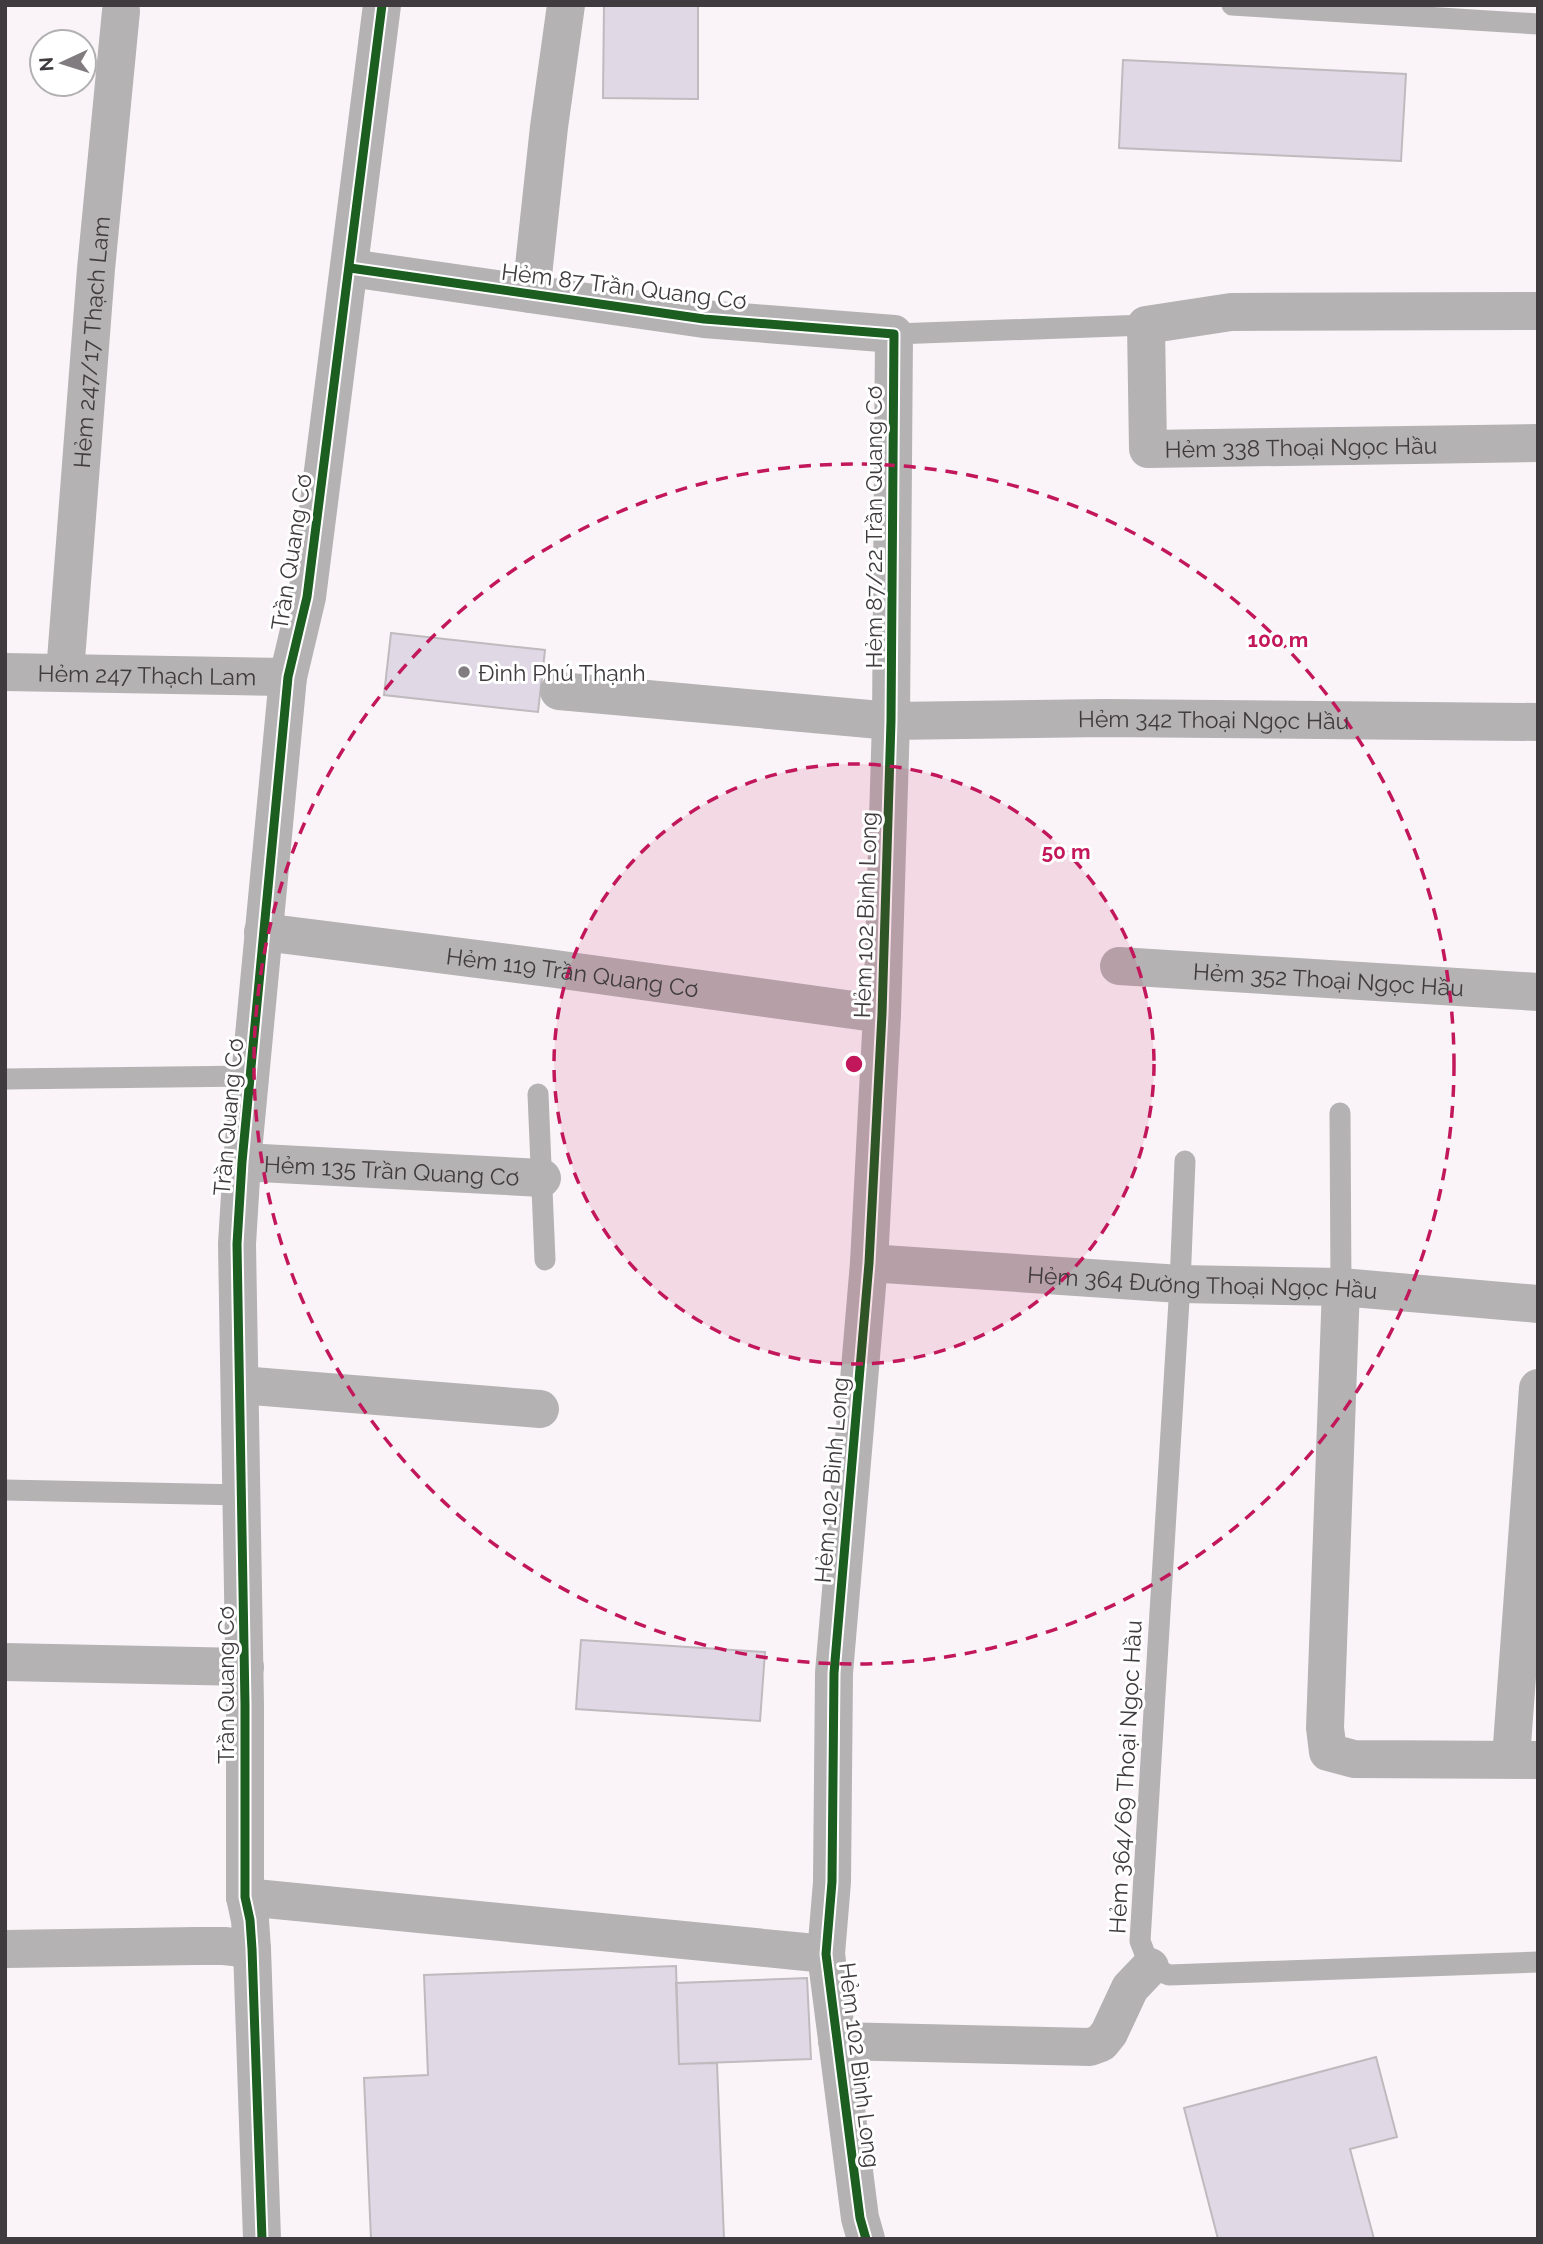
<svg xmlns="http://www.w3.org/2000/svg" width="1543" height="2244" viewBox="0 0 1543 2244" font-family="Raleway,sans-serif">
  <rect width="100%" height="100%" fill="#faf4f8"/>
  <path fill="#e1d8e6" stroke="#bebabe" stroke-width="2" d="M604,5H698V99L603,98Z
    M1123,60L1406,74L1401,161L1119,148Z
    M391,633L545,650L538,712L384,695Z
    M581,1640L765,1652L760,1721L576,1709Z
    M676,1966L679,2064L717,2063L724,2239H371L364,2078L428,2075L424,1975Z
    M807,1978L811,2059L679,2064L676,1983Z
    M1376,2057L1397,2137L1350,2149L1374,2239H1218L1184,2108Z"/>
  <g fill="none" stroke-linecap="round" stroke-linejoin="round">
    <path stroke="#b4b2b2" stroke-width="21" d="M1232,5L1538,24
      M894,334L1146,325
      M5,1079L250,1076
      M538,1094L545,1260
      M1340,1113L1341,1287
      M1185,1161L1180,1284L1140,1941L1150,1967L1169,1975L1538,1962
      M5,1490L242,1495"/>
    <g stroke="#b4b2b2" stroke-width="38">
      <path d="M350,268L704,319L894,334L891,721L882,1014L869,1263L834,1673L832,1882L826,1954L860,2218L866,2239"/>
      <path d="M531,294L549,127L566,5"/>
      <path id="s1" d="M1538,311L1231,312L1146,325L1148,449L1538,443"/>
      <path id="s2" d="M5,672L288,677"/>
      <path id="s3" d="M65,673L96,269L121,11"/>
      <path id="s4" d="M559,691L891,721L1105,718L1538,722"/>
      <path id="s5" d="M263,932L548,968L882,1014"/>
      <path id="s6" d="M1119,966L1538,992"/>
      <path id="s7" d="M242,1162L542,1178"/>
      <path id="s8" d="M869,1263L1180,1284L1341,1287L1538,1304"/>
      <path d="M1341,1287L1325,1728L1328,1752L1354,1759L1538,1760"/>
      <path d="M240,1385L540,1409"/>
      <path d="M5,1662L245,1667"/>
      <path d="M1511,1759L1538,1388"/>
      <path d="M245,1897L826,1954"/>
      <path d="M5,1949L196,1946H224L252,1949"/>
      <path d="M837,2041L1090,2047L1101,2043L1109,2033L1130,1988L1150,1967"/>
      <path d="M262,2239L252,1949L250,1920L245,1897V1705L237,1244L242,1162L288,677L307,597L382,5"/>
    </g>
    <defs>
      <path id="cycleway" d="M350,268L704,319L894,334L891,721L882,1014L869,1263L834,1673L832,1882L826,1954L860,2218L866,2239
        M262,2239L252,1949L250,1920L245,1897V1705L237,1244L242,1162L288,677L307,597L382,5"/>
    </defs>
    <use href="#cycleway" stroke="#fff" stroke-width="13"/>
    <use href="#cycleway" stroke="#1b5e20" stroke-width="9"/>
  </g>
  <circle cx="854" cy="1064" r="300" fill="#c2185b" fill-opacity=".12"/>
  <g fill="none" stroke="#c2185b" stroke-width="3.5" stroke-dasharray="12 9">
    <circle cx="854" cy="1064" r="300"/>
    <circle cx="854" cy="1064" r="600"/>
  </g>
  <circle fill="#807c7f" stroke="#fff" stroke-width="2.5" cx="464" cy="672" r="7"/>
  <g text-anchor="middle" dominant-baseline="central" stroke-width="6" stroke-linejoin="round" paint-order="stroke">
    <g font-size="23" fill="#3f3b3e" stroke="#fff">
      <text transform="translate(624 286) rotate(7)">Hẻm 87 Trần Quang Cơ</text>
      <text stroke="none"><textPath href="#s3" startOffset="332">Hẻm 247/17 Thạch Lam</textPath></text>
      <text stroke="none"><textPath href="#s1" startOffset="670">Hẻm 338 Thoại Ngọc Hầu</textPath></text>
      <text transform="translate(873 527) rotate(-90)">Hẻm 87/22 Trần Quang Cơ</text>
      <text transform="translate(291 552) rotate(-81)">Trần Quang Cơ</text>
      <text stroke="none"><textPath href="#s2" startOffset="142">Hẻm 247 Thạch Lam</textPath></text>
      <text stroke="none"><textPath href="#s4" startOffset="656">Hẻm 342 Thoại Ngọc Hầu</textPath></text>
      <text transform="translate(865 915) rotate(-88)">Hẻm 102 Bình Long</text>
      <text stroke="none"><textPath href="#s5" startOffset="312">Hẻm 119 Trần Quang Cơ</textPath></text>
      <text stroke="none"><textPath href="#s6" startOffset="210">Hẻm 352 Thoại Ngọc Hầu</textPath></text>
      <text transform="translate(228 1117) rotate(-85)">Trần Quang Cơ</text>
      <text stroke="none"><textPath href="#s7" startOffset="150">Hẻm 135 Trần Quang Cơ</textPath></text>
      <text stroke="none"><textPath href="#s8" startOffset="334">Hẻm 364 Đường Thoại Ngọc Hầu</textPath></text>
      <text transform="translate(831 1480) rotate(-85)">Hẻm 102 Bình Long</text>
      <text transform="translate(225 1685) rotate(-90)">Trần Quang Cơ</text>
      <text transform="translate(1125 1777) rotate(-87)">Hẻm 364/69 Thoại Ngọc Hầu</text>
      <text transform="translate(860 2065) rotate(83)">Hẻm 102 Bình Long</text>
    </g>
    <g font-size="23" fill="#3f3b3e" stroke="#fff" text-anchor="start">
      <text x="478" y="672">Đình Phú Thạnh</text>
    </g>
  </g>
  <circle cx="854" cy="1064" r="10" fill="#c2185b" stroke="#fff" stroke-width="3.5"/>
  <g font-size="21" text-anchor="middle" font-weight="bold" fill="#c2185b" stroke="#fff" stroke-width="6" stroke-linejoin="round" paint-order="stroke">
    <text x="1278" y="647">100 m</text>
    <text x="1066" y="859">50 m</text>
  </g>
  <rect width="1543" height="2244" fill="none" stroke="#3f3b3e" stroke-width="14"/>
  <g transform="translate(63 63) rotate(266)"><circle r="33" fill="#ffffff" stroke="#b2b1b2" stroke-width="2"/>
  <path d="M0-5L12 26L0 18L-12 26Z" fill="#807c7f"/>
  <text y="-10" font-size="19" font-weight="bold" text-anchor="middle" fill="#3f3b3e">N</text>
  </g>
</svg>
